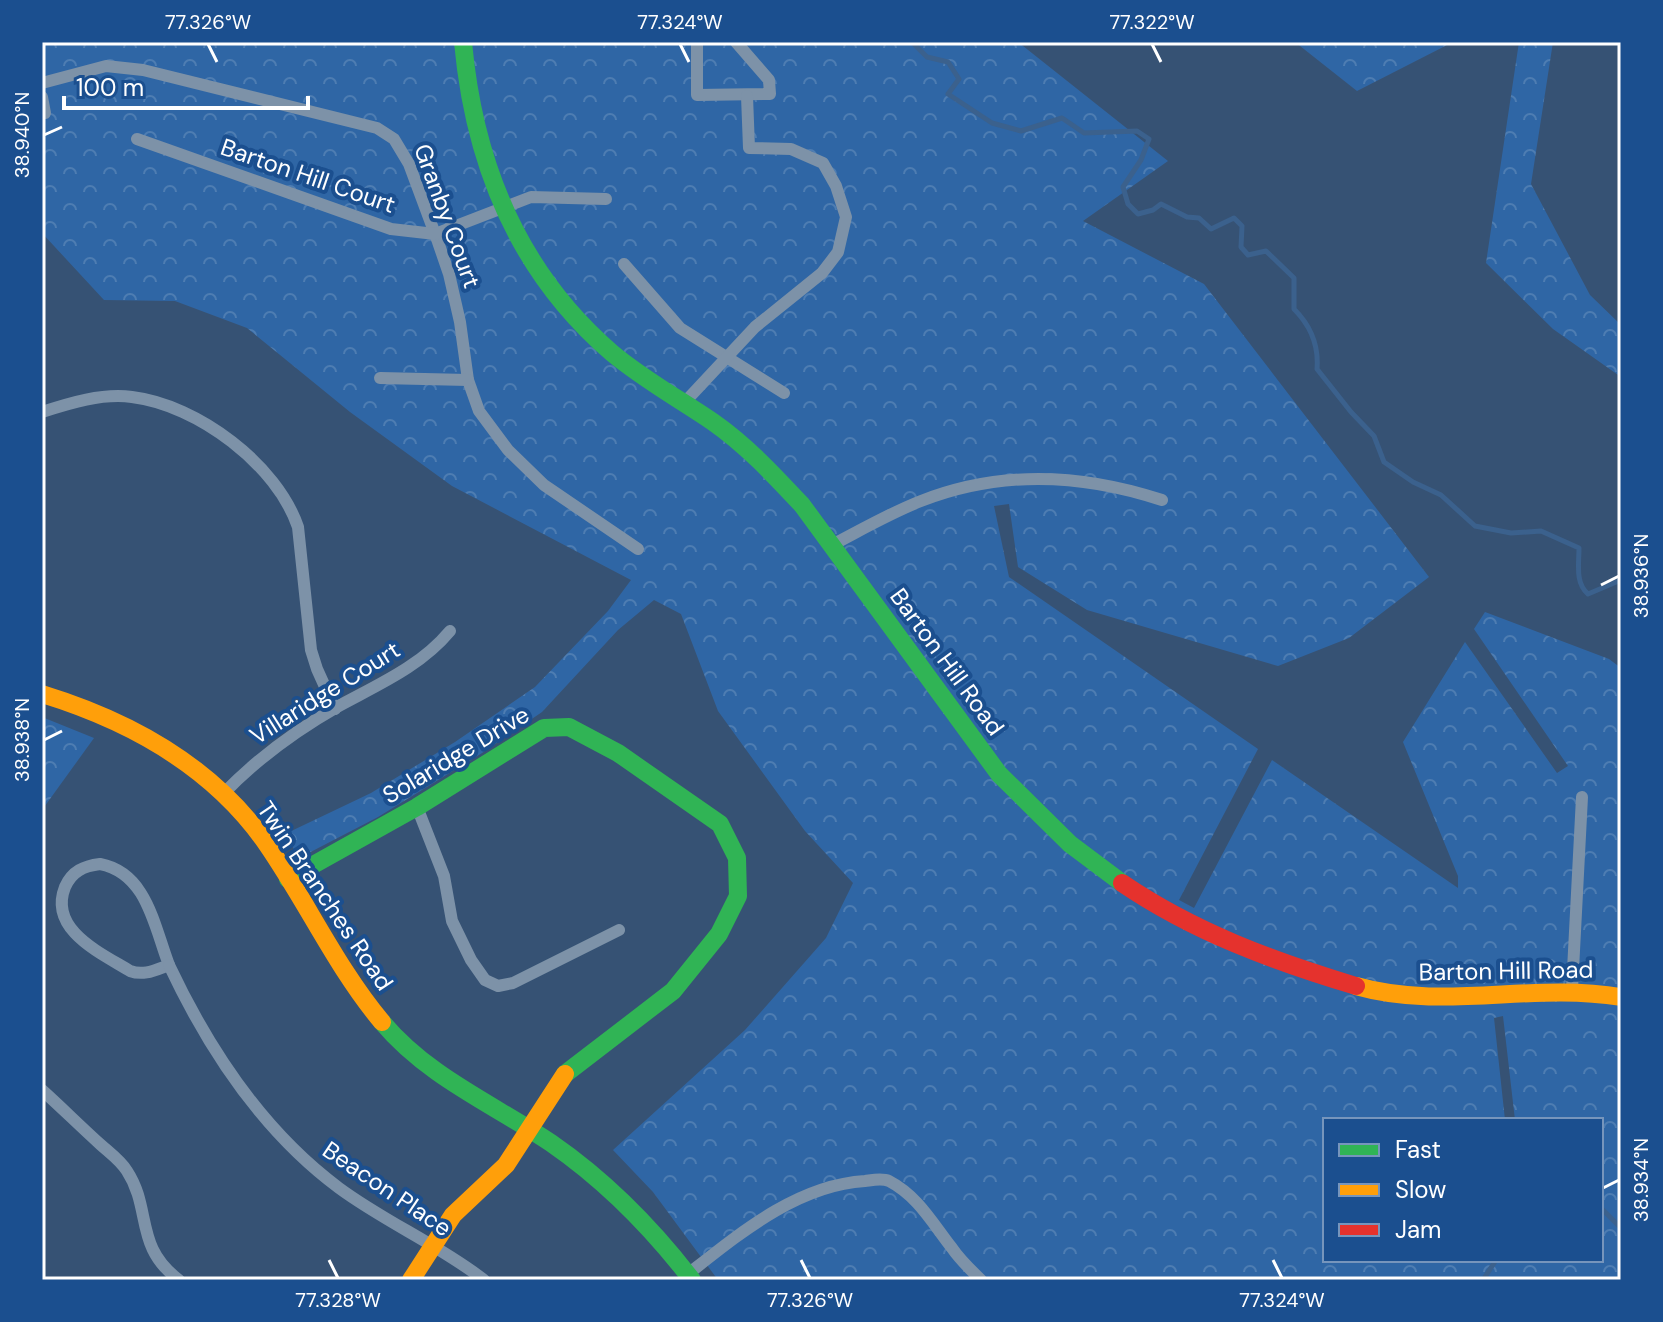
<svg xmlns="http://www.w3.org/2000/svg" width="1663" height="1322" viewBox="0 0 1663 1322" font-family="'DM Sans',sans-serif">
	<defs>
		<pattern id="forest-crowns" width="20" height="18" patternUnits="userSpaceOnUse" patternTransform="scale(2)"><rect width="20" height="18" fill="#2f66a5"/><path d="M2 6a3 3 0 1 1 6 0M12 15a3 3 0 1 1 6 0" fill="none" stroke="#4e7db2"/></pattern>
	</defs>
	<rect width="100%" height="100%" fill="#365274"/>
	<!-- forest -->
	<g fill="url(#forest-crowns)" fill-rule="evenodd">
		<path d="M42,42H1018L1168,161L1083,221L1204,284L1429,577L1349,638L1278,666L1087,610L1018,567L1009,504L994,506L1009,577L1258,749L1179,900L1194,908L1272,760L1458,888V876L1403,742L1465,642L1557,773L1568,766L1474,629L1485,612L1609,659L1621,668V1280H718L653,1192L613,1150L745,1030L826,938L853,883L805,831L718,711L681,614L654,600L618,630L542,712L482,753L378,817L299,858L285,834L371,793L455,742L535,687L608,611L631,580L452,486L350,412L247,328L175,301L104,300L42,233ZM1503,1016L1515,1120H1601V1260H1325V1120H1505L1494,1018Z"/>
		<path d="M1295,42H1453L1357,91Z"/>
		<path d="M1519,42H1553L1531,184L1590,295L1621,325V377L1553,329L1486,263Z"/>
		<path d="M42,717L94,738L42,810Z"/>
	</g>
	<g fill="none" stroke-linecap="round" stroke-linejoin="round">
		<!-- stream -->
		<g stroke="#3b618d" stroke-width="5">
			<path d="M912,42L927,57L948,62L959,79L948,94L992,123L1021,131L1062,118L1084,133L1137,131L1149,139L1141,160L1123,187L1128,204L1138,214L1153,210L1161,204L1187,217L1199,218L1211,229L1234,218L1242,226L1241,247L1248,255L1266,251L1294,278V309C1311,326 1319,345 1317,369L1351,412L1374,436L1384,462L1413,482L1441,495L1475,526L1511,533L1541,531L1579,548C1579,564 1575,583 1588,594L1621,580"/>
			<path d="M1601,1208L1621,1228"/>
			<path d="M1483,1280L1496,1260"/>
		</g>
		<!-- street -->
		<g stroke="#7d92a8" stroke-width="12">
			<path d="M697,42V95L770,94L769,80L736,42"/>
			<path d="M42,83L106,66L143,70L377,128L394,139L409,164L438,242L449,274L460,322L468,380L479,411L508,450L544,485L638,549"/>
			<path d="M42,97L45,113"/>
			<path d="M137,139L391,229L435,234L531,197L606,199"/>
			<path d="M624,264L680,328L784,393"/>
			<path d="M380,378L468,380"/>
			<path d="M684,403L755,327L822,273L838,252L846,217L836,186L823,163L791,149L749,148L747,96"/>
			<path d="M42,412C70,403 102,393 132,397C198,405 277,465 298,527L311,650L317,669L335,709"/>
			<path d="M832,545C861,530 890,513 921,501C1000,470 1083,474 1162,500"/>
			<path d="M224,793C258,758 295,731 337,707C377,685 420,667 450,631"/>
			<path d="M417,807L444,876L452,921L471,960L485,980L498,986L513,983L619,930"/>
			<path d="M100,864C147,873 154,926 169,965C155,970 144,976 130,971C101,953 48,930 65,887C72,871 84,866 100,864Z"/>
			<path d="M169,965C209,1050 262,1131 339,1188C385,1222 439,1245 484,1280"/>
			<path d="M1572,989L1582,797"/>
			<path d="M42,1090C62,1108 81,1127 101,1145C110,1153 121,1161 127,1171C152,1209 134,1247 179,1280"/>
			<path d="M688,1274C739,1234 797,1185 865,1181C873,1180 882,1178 889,1181C918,1196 933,1224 952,1248C960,1260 971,1270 981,1280"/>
		</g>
		<!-- fast -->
		<g stroke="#30b455" stroke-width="18">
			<path d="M463,42C474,164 518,272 612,353C643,379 679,399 713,422C746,445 774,475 802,505L999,774L1070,844L1122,883"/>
			<path d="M288,879L417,807L544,728L569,727L618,753L720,824L737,858L738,896L719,934L673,991L565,1074"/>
			<path d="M382,1022C428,1077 493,1104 551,1143C606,1181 652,1228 692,1280"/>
		</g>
		<!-- slow -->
		<g stroke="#ff9f0a" stroke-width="18">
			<path d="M42,694C130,721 212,766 266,843C307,902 336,967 382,1022"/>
			<path d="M1356,986C1444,1011 1532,982 1621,997"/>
			<path d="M411,1280L453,1215L506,1165L565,1074"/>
		</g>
		<!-- jam -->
		<path stroke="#e5322d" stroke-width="18" d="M1122,883C1194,932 1273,961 1356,986"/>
	</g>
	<!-- ticks -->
	<path fill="none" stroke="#fff" stroke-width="3" d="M208,44L217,62M680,44L689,62M1152,44L1161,62M44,135L62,127M1601,585L1619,576M44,740L62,731M1601,1189L1619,1180M329,1260L338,1278M801,1260L810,1278M1273,1260L1282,1278"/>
	<g text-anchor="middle" stroke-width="8" stroke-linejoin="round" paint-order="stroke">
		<!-- street labels -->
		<g font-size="24" fill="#fff" stroke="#1b4f8f">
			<text transform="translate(308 176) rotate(19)" y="8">Barton Hill Court</text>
			<text transform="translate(447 216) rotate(70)" y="8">Granby Court</text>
			<text transform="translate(947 662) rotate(54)" y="8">Barton Hill Road</text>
			<text transform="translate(325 693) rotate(-32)" y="8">Villaridge Court</text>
			<text transform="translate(456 755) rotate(-31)" y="8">Solaridge Drive</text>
			<text transform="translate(325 896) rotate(56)" y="8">Twin Branches Road</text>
			<text transform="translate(1506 971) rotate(-1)" y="8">Barton Hill Road</text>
			<text transform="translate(387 1189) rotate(34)" y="8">Beacon Place</text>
		</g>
	</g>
	<!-- border -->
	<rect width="1663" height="1322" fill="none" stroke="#1b4f8f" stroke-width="88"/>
	<!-- legend -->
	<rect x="1323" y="1118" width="280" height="144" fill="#1b4f8f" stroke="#7695bc" stroke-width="2"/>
	<rect x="1339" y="1144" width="40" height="12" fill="#30b455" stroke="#7695bc" stroke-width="2"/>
	<text x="1395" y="1158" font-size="24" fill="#ffffff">Fast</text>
	<rect x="1339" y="1184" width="40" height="12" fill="#ff9f0a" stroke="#7695bc" stroke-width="2"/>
	<text x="1395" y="1198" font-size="24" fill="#ffffff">Slow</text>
	<rect x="1339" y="1224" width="40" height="12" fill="#e5322d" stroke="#7695bc" stroke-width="2"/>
	<text x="1395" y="1238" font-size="24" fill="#ffffff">Jam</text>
	<!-- scale -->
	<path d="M64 96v12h244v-12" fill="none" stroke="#ffffff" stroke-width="4"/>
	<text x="76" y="96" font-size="24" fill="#ffffff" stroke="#1b4f8f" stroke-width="6" paint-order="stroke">100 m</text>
	<rect x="44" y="44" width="1575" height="1234" fill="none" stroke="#fff" stroke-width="3"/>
	<g font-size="20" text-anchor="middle" fill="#fff">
		<text x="208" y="29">77.326°W</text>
		<text x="680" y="29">77.324°W</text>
		<text x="1152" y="29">77.322°W</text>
		<text transform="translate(22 135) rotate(-90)" y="7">38.940°N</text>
		<text transform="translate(1641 576) rotate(-90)" y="7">38.936°N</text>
		<text transform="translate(22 740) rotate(-90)" y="7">38.938°N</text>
		<text transform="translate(1641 1180) rotate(-90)" y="7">38.934°N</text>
		<text x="338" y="1307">77.328°W</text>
		<text x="810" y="1307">77.326°W</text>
		<text x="1282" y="1307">77.324°W</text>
	</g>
</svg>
